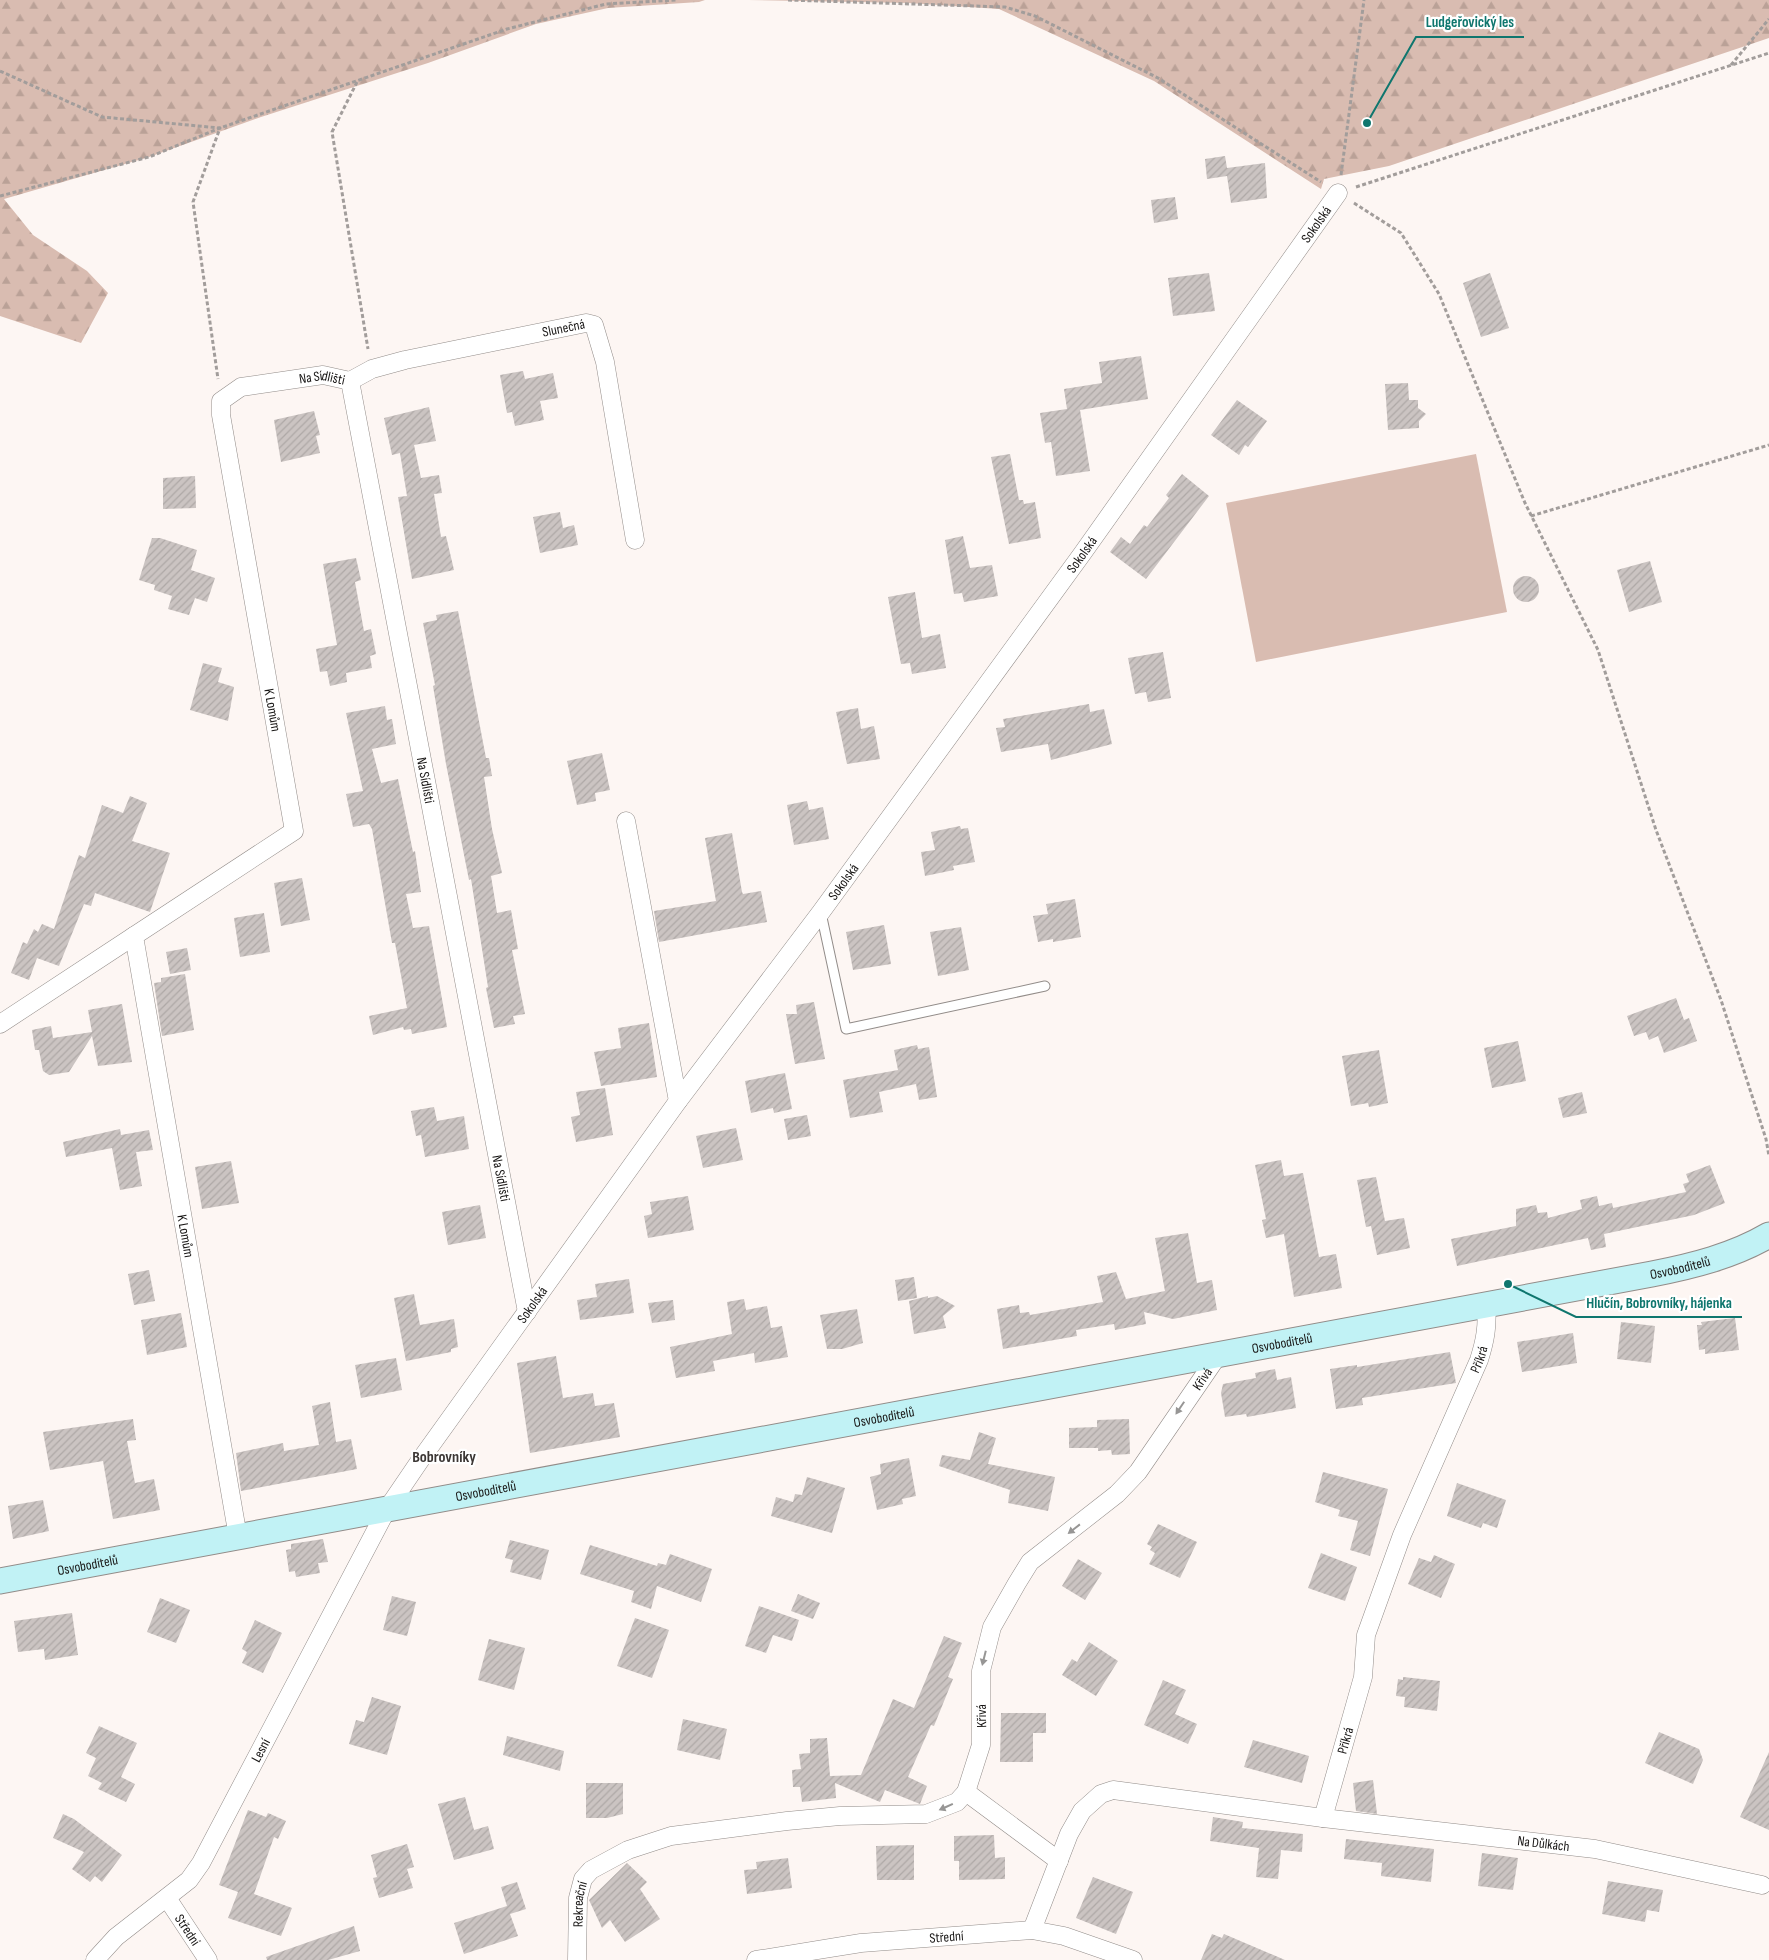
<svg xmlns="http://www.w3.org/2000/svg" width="1769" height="1960" viewBox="0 0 1769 1960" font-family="'Sofia Sans Condensed',sans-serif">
	<defs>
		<pattern id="forest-firs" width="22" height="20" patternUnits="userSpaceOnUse" patternTransform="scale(1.25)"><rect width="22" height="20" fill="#d9bcb1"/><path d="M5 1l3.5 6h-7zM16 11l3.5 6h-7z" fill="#baa197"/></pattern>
		<pattern id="building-hatch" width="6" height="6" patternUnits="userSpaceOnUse" patternTransform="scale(1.25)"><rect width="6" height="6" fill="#cbc4c2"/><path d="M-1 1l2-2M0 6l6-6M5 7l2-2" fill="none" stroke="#aea8a6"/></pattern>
	</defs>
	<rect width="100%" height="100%" fill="#fdf6f3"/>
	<!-- green -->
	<path fill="#d9bcb1" d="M1476,454L1507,612L1256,662L1226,503Z"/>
	<!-- forest -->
	<g fill="url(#forest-firs)">
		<path d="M0,0H705L699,2L608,8L536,24L428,63L261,117L149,157L4,199L33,235L87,271L108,293L81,343L0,316Z"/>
		<path d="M748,0H1769V38L1389,166L1324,179L1321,189L1154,81L999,9L908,3Z"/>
	</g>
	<!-- building -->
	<g fill="url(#building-hatch)">
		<path d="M1225,156L1227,168L1265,163L1267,198L1231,203L1227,176L1207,179L1205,159Z"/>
		<path d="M1175,197L1178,219L1154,223L1151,200Z"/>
		<path d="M1209,273L1215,311L1173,316L1168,278Z"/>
		<path d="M1490,273L1509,328L1481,337L1463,283Z"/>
		<path d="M1141,356L1148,399L1080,410L1090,471L1056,476L1051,442L1045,443L1040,413L1067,409L1064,389L1102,383L1099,362Z"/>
		<path d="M523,371L525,379L553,373L558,398L540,401L544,420L515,426L512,412L507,413L500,375Z"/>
		<path d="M1408,383L1409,400H1418V408L1426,414L1419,421V428L1388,430L1385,384Z"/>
		<path d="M1237,400L1267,421L1248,447L1245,445L1239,455L1211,435Z"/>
		<path d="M429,407L436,441L414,445L421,478L439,475L442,493L434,494L441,537L446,536L454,570L412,579L398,497L407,496L400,453L392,455L384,418Z"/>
		<path d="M314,411L320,435L316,436L320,453L281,462L274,420Z"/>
		<path d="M1010,454L1019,500H1023L1024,504L1035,502L1041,538L1009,544L991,457Z"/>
		<path d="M1182,474L1209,496L1146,579L1110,552L1121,537L1130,544L1144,525L1147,527L1169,498L1166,495Z"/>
		<path d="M195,476L196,508L163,509V478Z"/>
		<path d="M560,512L563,528L574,525L578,545L540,553L533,517Z"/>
		<path d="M963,536L970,568L992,565L998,596L964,602L962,593L954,594L945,540Z"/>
		<path d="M152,538H160L197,550L191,570L215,578L207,602L195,598L189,615L168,609L172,596L154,590L155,585L139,580Z"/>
		<path d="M356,558L361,580L355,582L364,631L371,629L376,654L370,656L372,668L346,673L347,682L330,686L327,671L320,672L316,649L337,645L323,564Z"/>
		<path d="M1650,561L1662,602L1629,612L1617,570Z"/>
		<circle cx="1526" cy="589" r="13"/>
		<path d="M915,592L922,638L940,634L946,668L912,674L910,663L901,664L888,597Z"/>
		<path d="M458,611L486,758H489L492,776L484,777L492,829L502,873L491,876L497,913L511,910L518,949L512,950L525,1014L513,1016L515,1024L494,1028L486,988L488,987L471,879L469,880L446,764L433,686L435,685L423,623L437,620L436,615Z"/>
		<path d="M1163,652L1171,698L1148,702L1146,692L1135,694L1128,658Z"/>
		<path d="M203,663L222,668L218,682L234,687L228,721L190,710Z"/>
		<path d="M1089,704L1090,712L1104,709L1112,744L1051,760L1048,744L1001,752L996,728L1005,727L1003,719Z"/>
		<path d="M385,706L387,720L392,719L396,744L372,749L381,783L398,779L413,852L415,851L421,892L406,894L413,928L429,926L447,1027L412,1034L411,1029L404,1030L403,1027L373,1035L369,1016L407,1008L395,943H392L372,829L369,824L353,827L346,794L363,791L346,713Z"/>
		<path d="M858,708L861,729L874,726L880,759L847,764L836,712Z"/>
		<path d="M602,753L610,790L595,793L596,801L577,805L567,761Z"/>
		<path d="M130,796L147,803L132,841L170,853L150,912L95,893L91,906L84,904L59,966L37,958L29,980L11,973L23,942L27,944L34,929L38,932L42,924L54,929L79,855L85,858L102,805L123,813Z"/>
		<path d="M807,801L809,810L823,807L829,839L794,845L787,805Z"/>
		<path d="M960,826L961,829L968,828L975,862L953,866L954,870L925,876L921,852L935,850L931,832Z"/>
		<path d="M732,833L742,892L743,894L761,891L767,922L659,942L654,911L716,901L705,838Z"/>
		<path d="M302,878L310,920L281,926L274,883Z"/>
		<path d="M1075,899L1081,937L1053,942V939L1038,942L1033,916L1048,914L1046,904Z"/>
		<path d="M264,913L270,952L240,957L234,918Z"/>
		<path d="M884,925L891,964L853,970L846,932Z"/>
		<path d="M961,927L969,970L938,976L930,932Z"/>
		<path d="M187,948L191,970L170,974L166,952Z"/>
		<path d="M185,974L194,1030L162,1036L154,983L161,982V978Z"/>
		<path d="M1676,998L1684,1020L1689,1018L1697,1041L1664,1053L1658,1036L1649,1040L1646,1032L1634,1036L1627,1016Z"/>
		<path d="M814,1002L825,1059L795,1064L786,1014H797L796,1005Z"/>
		<path d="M122,1004L132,1062L98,1066L92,1036L69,1072L49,1075L43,1071L39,1050H35L32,1030L51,1026L53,1038L92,1032L88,1010Z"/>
		<path d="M649,1023L657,1077L601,1086L594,1052L621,1048L618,1028Z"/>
		<path d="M1518,1041L1526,1081L1492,1088L1484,1048Z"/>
		<path d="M917,1045L918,1049L929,1047L937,1097L919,1100L916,1084L879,1092L883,1112L850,1118L843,1080L898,1070L894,1050Z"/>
		<path d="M1379,1050L1388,1103L1369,1107L1368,1103L1351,1106L1342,1056Z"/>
		<path d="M785,1073L792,1109L774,1113L773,1108L751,1113L745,1081Z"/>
		<path d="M605,1088L613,1135L576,1142L571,1117L580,1115L576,1092Z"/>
		<path d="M1582,1092L1587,1113L1563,1118L1558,1098Z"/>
		<path d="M434,1107L437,1121L464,1116L469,1149L425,1157L421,1135L416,1136L411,1111Z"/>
		<path d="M807,1115L811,1136L788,1140L784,1119Z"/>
		<path d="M736,1128L743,1160L703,1168L696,1136Z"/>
		<path d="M120,1129L121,1135L149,1130L153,1150L136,1152L142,1186L120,1190L112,1148L66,1157L63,1142Z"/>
		<path d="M1281,1160L1284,1176L1303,1173L1319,1257L1336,1254L1342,1288L1294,1297L1284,1234L1266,1238L1262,1220L1266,1219L1255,1165Z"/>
		<path d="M231,1161L239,1203L202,1209L195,1167Z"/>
		<path d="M1710,1165L1725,1203L1694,1215L1604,1234L1606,1247L1591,1250L1588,1238L1457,1266L1451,1239L1516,1226V1209L1536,1205L1538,1213L1547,1212L1548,1218L1582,1209L1580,1200L1597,1196L1599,1206L1612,1203L1613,1208L1686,1192L1683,1184L1689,1182L1686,1174Z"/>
		<path d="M1376,1177L1385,1221L1404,1218L1410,1248L1377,1255L1371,1226L1366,1227L1357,1180Z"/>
		<path d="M688,1196L694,1230L648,1238L644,1216L652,1214L650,1202Z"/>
		<path d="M480,1205L486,1238L448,1245L442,1212Z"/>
		<path d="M1188,1233L1197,1283L1212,1280L1217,1310L1173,1319L1144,1312L1146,1324L1115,1330L1114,1324L1076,1330L1077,1336L1003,1349L997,1309L1019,1305L1020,1313L1029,1312L1030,1315L1103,1302L1097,1276L1116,1272L1126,1299L1165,1291L1155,1238Z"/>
		<path d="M149,1270L155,1301L134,1305L128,1274Z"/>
		<path d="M914,1277L917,1298L898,1301L895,1280Z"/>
		<path d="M629,1279L634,1313L580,1320L577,1300L597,1297L595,1284Z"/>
		<path d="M414,1294L420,1325L454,1319L458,1347L451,1349V1352L406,1361L394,1298Z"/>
		<path d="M928,1296V1298L937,1296L955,1306L943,1316L946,1328L914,1334L909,1301Z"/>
		<path d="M744,1299L746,1310L767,1306L771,1328L782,1326L788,1357L755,1363L754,1353L713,1361L715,1371L676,1378L670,1347L732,1334L727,1302Z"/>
		<path d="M673,1300L675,1320L652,1323L648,1303Z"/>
		<path d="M857,1309L863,1343L842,1349H827L820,1315Z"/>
		<path d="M181,1313L187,1347L147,1355L141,1320Z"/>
		<path d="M1735,1318L1739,1350L1705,1354V1349L1699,1350L1697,1325H1702L1701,1322Z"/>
		<path d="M1621,1322L1655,1326L1651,1363L1617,1359Z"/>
		<path d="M1573,1333L1577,1363L1522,1372L1517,1342Z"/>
		<path d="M1450,1352L1456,1383L1362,1398L1363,1405L1336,1409L1330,1369L1357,1365V1367Z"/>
		<path d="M556,1356L563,1398L593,1393L595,1406L614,1403L620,1437L530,1453L517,1363Z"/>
		<path d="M396,1358L402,1390L361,1398L355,1365Z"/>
		<path d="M1275,1369L1277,1380L1291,1377L1296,1408L1247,1417L1246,1414L1225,1417L1221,1393L1223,1384L1256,1378L1255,1373Z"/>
		<path d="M330,1402L336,1442L351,1439L357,1469L241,1491L236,1453L283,1443L284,1451L319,1445L312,1406Z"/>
		<path d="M133,1419L136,1440L127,1441L135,1483L154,1479L160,1510L113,1519L103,1461L50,1470L43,1432Z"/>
		<path d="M1129,1419L1130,1454L1112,1455L1111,1450L1098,1451V1448H1069V1428L1097,1427V1420Z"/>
		<path d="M979,1432L996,1438L988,1464L1055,1477L1048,1511L1008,1503L1010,1490L939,1466L942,1455L970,1460Z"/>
		<path d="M909,1458L916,1496L902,1499L903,1504L877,1510L870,1477L881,1474L880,1464Z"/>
		<path d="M1323,1472L1388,1489L1370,1556L1350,1550L1358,1521L1338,1516L1340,1510L1315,1502Z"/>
		<path d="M807,1477L845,1488L832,1533L771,1516L776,1497L793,1502L795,1494L802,1495Z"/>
		<path d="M1457,1483L1506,1500L1497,1528L1483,1523L1481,1528L1447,1516Z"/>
		<path d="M43,1500L49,1531L13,1539L8,1506Z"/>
		<path d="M1158,1524L1197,1542L1180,1578L1149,1564L1155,1553L1150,1550L1152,1547L1147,1544Z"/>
		<path d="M323,1539L328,1562L318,1563L320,1573L296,1577L295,1571L289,1572L286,1550L291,1549V1544Z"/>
		<path d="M510,1540L549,1550L541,1580L510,1572L513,1560L505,1558Z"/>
		<path d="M590,1545L657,1566L658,1563L666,1565L670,1554L712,1569L701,1602L657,1586L651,1609L631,1602L634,1591L580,1574Z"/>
		<path d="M1321,1553L1357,1567L1345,1601L1308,1588Z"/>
		<path d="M1434,1555L1455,1564L1441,1598L1408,1584L1419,1558L1431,1562Z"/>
		<path d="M1078,1559L1102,1573L1085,1600L1062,1586Z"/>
		<path d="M798,1594L820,1603L813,1619L791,1611Z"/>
		<path d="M392,1596L416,1602L407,1636L383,1630Z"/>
		<path d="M160,1598L190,1610L176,1643L147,1632Z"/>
		<path d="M759,1606L799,1620L792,1641L773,1635L766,1653L745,1646Z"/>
		<path d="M72,1613L78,1655L45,1660L44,1649L18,1652L14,1621Z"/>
		<path d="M635,1618L669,1630L652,1678L617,1666Z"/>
		<path d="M255,1620L282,1633L263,1673L242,1663L247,1652L242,1649Z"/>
		<path d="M944,1636L962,1643L948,1677L953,1679L934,1726L931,1725L908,1777L927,1786L920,1804L885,1790L880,1802L835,1783L836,1798L802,1802L800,1787H793L792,1770L801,1769L799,1754L810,1753V1739L827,1738L830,1776L861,1775L893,1699L914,1708Z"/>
		<path d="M489,1639L525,1648L514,1690L478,1680Z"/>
		<path d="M1089,1642L1118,1661L1096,1696L1062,1675L1072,1659L1077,1662Z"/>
		<path d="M1403,1677L1440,1681L1437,1711L1404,1707L1405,1697L1396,1696L1398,1679L1403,1680Z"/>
		<path d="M1163,1680L1186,1690L1175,1714L1197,1724L1188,1744L1144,1725Z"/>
		<path d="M372,1697L401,1706L387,1755L349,1744L356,1720L364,1722Z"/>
		<path d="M1001,1713H1046V1733H1033V1762H1000Z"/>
		<path d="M683,1719L727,1729L720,1760L677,1750Z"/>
		<path d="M99,1726L137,1743L121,1777L135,1784L126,1802L98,1789L102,1783L88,1776L96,1758L86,1753Z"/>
		<path d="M1659,1732L1699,1749L1703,1760L1693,1784L1645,1763Z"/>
		<path d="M507,1736L564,1751L560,1771L503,1755Z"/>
		<path d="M1253,1740L1309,1756L1302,1783L1244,1767Z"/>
		<path d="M1769,1752V1830L1740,1817Z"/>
		<path d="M1373,1780L1377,1814L1356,1811L1353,1783Z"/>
		<path d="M586,1783H623V1814L607,1818H586Z"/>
		<path d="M465,1797L474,1830L488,1826L494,1849L454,1860L438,1804Z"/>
		<path d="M248,1810L266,1817L268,1813L286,1821L278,1839L274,1837L254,1894L292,1908L281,1936L228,1918L238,1892L219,1885Z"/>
		<path d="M63,1814L74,1819L122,1855L102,1882L95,1876L90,1882L72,1869L84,1852L53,1838Z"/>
		<path d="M1213,1817L1243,1822L1242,1828L1303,1834L1302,1852L1281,1850L1278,1879L1256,1877L1259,1848L1210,1841Z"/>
		<path d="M994,1835L995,1858L1005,1857V1879L959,1880V1861H954V1836Z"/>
		<path d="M1346,1839L1434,1849L1431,1882L1381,1876L1382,1863L1344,1859Z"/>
		<path d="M407,1844L414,1867L407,1869L413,1888L379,1898L373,1878L377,1877L371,1855Z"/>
		<path d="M914,1845V1880H877L876,1846Z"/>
		<path d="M1482,1853L1518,1858L1513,1890L1478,1886Z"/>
		<path d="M788,1858L792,1888L747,1894L744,1870L757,1869L756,1862Z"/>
		<path d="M627,1863L647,1882L640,1889L660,1919L625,1942L610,1920L602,1928L589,1900Z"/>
		<path d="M1093,1877L1133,1892L1116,1934L1076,1918Z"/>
		<path d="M1608,1881L1663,1890L1659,1912L1647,1910L1645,1922L1602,1914Z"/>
		<path d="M517,1882L526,1909L510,1914L518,1936L464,1954L454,1923L507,1906L501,1887Z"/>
		<path d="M354,1926L360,1951L328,1960H267L266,1957Z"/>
		<path d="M1212,1934L1222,1938L1224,1934L1285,1960H1201Z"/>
	</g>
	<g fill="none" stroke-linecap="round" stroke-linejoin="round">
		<defs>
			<path id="lane" d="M821,913L846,1029L1045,986"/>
			<g id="street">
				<path id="s1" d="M350,381L372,369L405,360L586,323L594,325L605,362L635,540"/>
				<path d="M626,821L678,1101"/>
				<path d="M0,1024L134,936"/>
				<path id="s2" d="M238,1537L134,936L294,831L221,415V401L241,387L323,375L350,381L527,1312"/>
				<path d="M966,1792L1059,1861"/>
				<path id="s3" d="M1323,1818L1595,1849L1762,1885"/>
				<path id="s4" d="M167,1898L208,1960"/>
				<path id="s5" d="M1032,1930L1069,1834L1082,1811L1101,1794L1113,1790L1323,1818L1363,1677L1366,1635L1402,1535L1479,1360C1485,1341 1488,1326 1486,1305"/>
				<path id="s6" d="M95,1960L116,1937L189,1880L201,1863L387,1509L421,1459L678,1101L821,912L1082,554L1338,193"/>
				<path id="s7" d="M577,1960L578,1898L583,1879L591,1870L628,1850L671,1836L787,1821L840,1816L926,1814L957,1802L966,1792L981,1745V1671L992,1627L1017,1583L1030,1562L1117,1494L1138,1472L1219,1354"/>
				<path id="s8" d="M756,1960L861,1943L1032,1930L1064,1936L1133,1960"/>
			</g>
			<g id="secondary">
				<path id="s9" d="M0,1581L1652,1274C1693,1266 1733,1256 1769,1235"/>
			</g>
		</defs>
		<!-- lane casing -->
		<use href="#lane" stroke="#928c89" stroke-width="11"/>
		<!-- street casing -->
		<use href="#street" stroke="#928c89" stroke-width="19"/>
		<!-- secondary casing -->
		<use href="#secondary" stroke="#928c89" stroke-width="27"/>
		<!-- path -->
		<g stroke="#a29d9b" stroke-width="3" stroke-dasharray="4 2.5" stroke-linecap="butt">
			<path d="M788,0L1005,7L1035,16L1158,78L1321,182"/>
			<path d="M1731,65L1769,19"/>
			<path d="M0,71L102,117L220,128L193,202L218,379"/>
			<path d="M357,82L332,132L368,349"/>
			<path d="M1341,175L1364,0"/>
			<path d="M1356,187L1769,53"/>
			<path d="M0,196L149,157L220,128L507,29L606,4L676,0"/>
			<path d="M1354,203L1401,233L1439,294L1525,503L1598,650L1656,830L1721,1000L1766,1139L1769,1156"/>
			<path d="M1531,516L1769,445"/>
		</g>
		<!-- lane -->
		<use href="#lane" stroke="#fff" stroke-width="9"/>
		<!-- street -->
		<use href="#street" stroke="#fff" stroke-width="18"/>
		<!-- secondary -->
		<use href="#secondary" stroke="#c1f2f5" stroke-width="25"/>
	</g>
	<!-- one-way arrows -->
	<defs><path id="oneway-solid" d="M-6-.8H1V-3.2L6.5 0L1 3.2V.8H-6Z" transform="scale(1.25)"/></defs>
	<g fill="#979695">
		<use href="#oneway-solid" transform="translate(1180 1408) rotate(124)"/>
		<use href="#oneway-solid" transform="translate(1074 1529) rotate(142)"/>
		<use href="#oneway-solid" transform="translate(984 1658) rotate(104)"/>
		<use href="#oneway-solid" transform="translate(946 1807) rotate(156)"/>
	</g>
	<g text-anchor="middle" stroke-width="4.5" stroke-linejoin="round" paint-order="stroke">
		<!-- street labels -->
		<g font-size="14" fill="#171514" stroke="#fff">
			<text dy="5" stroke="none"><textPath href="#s6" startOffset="2130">Sokolská</textPath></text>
			<text dy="5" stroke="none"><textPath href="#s1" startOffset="221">Slunečná</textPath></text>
			<text dy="5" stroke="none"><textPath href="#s2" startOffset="1344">Na Sídlišti</textPath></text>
			<text dy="5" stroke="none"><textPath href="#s6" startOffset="1725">Sokolská</textPath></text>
			<text transform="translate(273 710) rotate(80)" y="5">K Lomům</text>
			<text dy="5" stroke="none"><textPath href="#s2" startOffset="1779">Na Sídlišti</textPath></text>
			<text dy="5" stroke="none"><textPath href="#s6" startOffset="1320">Sokolská</textPath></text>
			<text dy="5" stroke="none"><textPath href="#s2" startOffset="2184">Na Sídlišti</textPath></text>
			<text transform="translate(186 1236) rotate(80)" y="5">K Lomům</text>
			<text dy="5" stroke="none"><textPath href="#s9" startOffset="1709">Osvoboditelů</textPath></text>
			<text dy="5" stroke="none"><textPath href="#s6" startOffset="795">Sokolská</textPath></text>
			<text dy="5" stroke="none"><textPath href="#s9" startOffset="1304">Osvoboditelů</textPath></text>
			<text dy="5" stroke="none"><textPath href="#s5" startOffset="866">Příkrá</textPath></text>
			<text dy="5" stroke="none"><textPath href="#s7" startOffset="982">Křivá</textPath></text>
			<text dy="5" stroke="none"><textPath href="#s9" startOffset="899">Osvoboditelů</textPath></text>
			<text dy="5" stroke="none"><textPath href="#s9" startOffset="494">Osvoboditelů</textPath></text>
			<text dy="5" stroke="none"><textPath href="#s9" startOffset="89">Osvoboditelů</textPath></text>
			<text transform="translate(981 1716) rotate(-91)" y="5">Křivá</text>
			<text dy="5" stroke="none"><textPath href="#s5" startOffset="460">Příkrá</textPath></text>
			<text dy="5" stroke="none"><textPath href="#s6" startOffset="272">Lesní</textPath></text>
			<text dy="5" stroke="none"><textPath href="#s3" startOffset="222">Na Důlkách</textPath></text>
			<text dy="5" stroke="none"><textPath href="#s7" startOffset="56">Rekreační</textPath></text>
			<text dy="5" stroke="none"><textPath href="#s4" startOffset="38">Střední</textPath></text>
			<text dy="5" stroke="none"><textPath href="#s8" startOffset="192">Střední</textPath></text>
		</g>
		<!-- quarter labels -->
		<g font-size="16" font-weight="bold" fill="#3c3735" stroke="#fff">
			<text x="444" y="1462">Bobrovníky</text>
		</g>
	</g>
	<!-- callouts -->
	<path fill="none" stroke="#0f766e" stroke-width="2" d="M1367 123L1416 37H1524M1508 1284L1576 1317H1742"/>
	<g fill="#0f766e" stroke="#fff" stroke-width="2">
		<circle cx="1367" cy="123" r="5"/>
		<circle cx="1508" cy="1284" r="5"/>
	</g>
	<g font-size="15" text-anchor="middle" font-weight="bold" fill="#0f766e" stroke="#fff" stroke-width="4.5" stroke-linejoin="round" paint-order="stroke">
		<text x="1470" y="27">Ludgeřovický les</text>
		<text x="1659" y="1308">Hlučín, Bobrovníky, hájenka</text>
	</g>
</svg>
